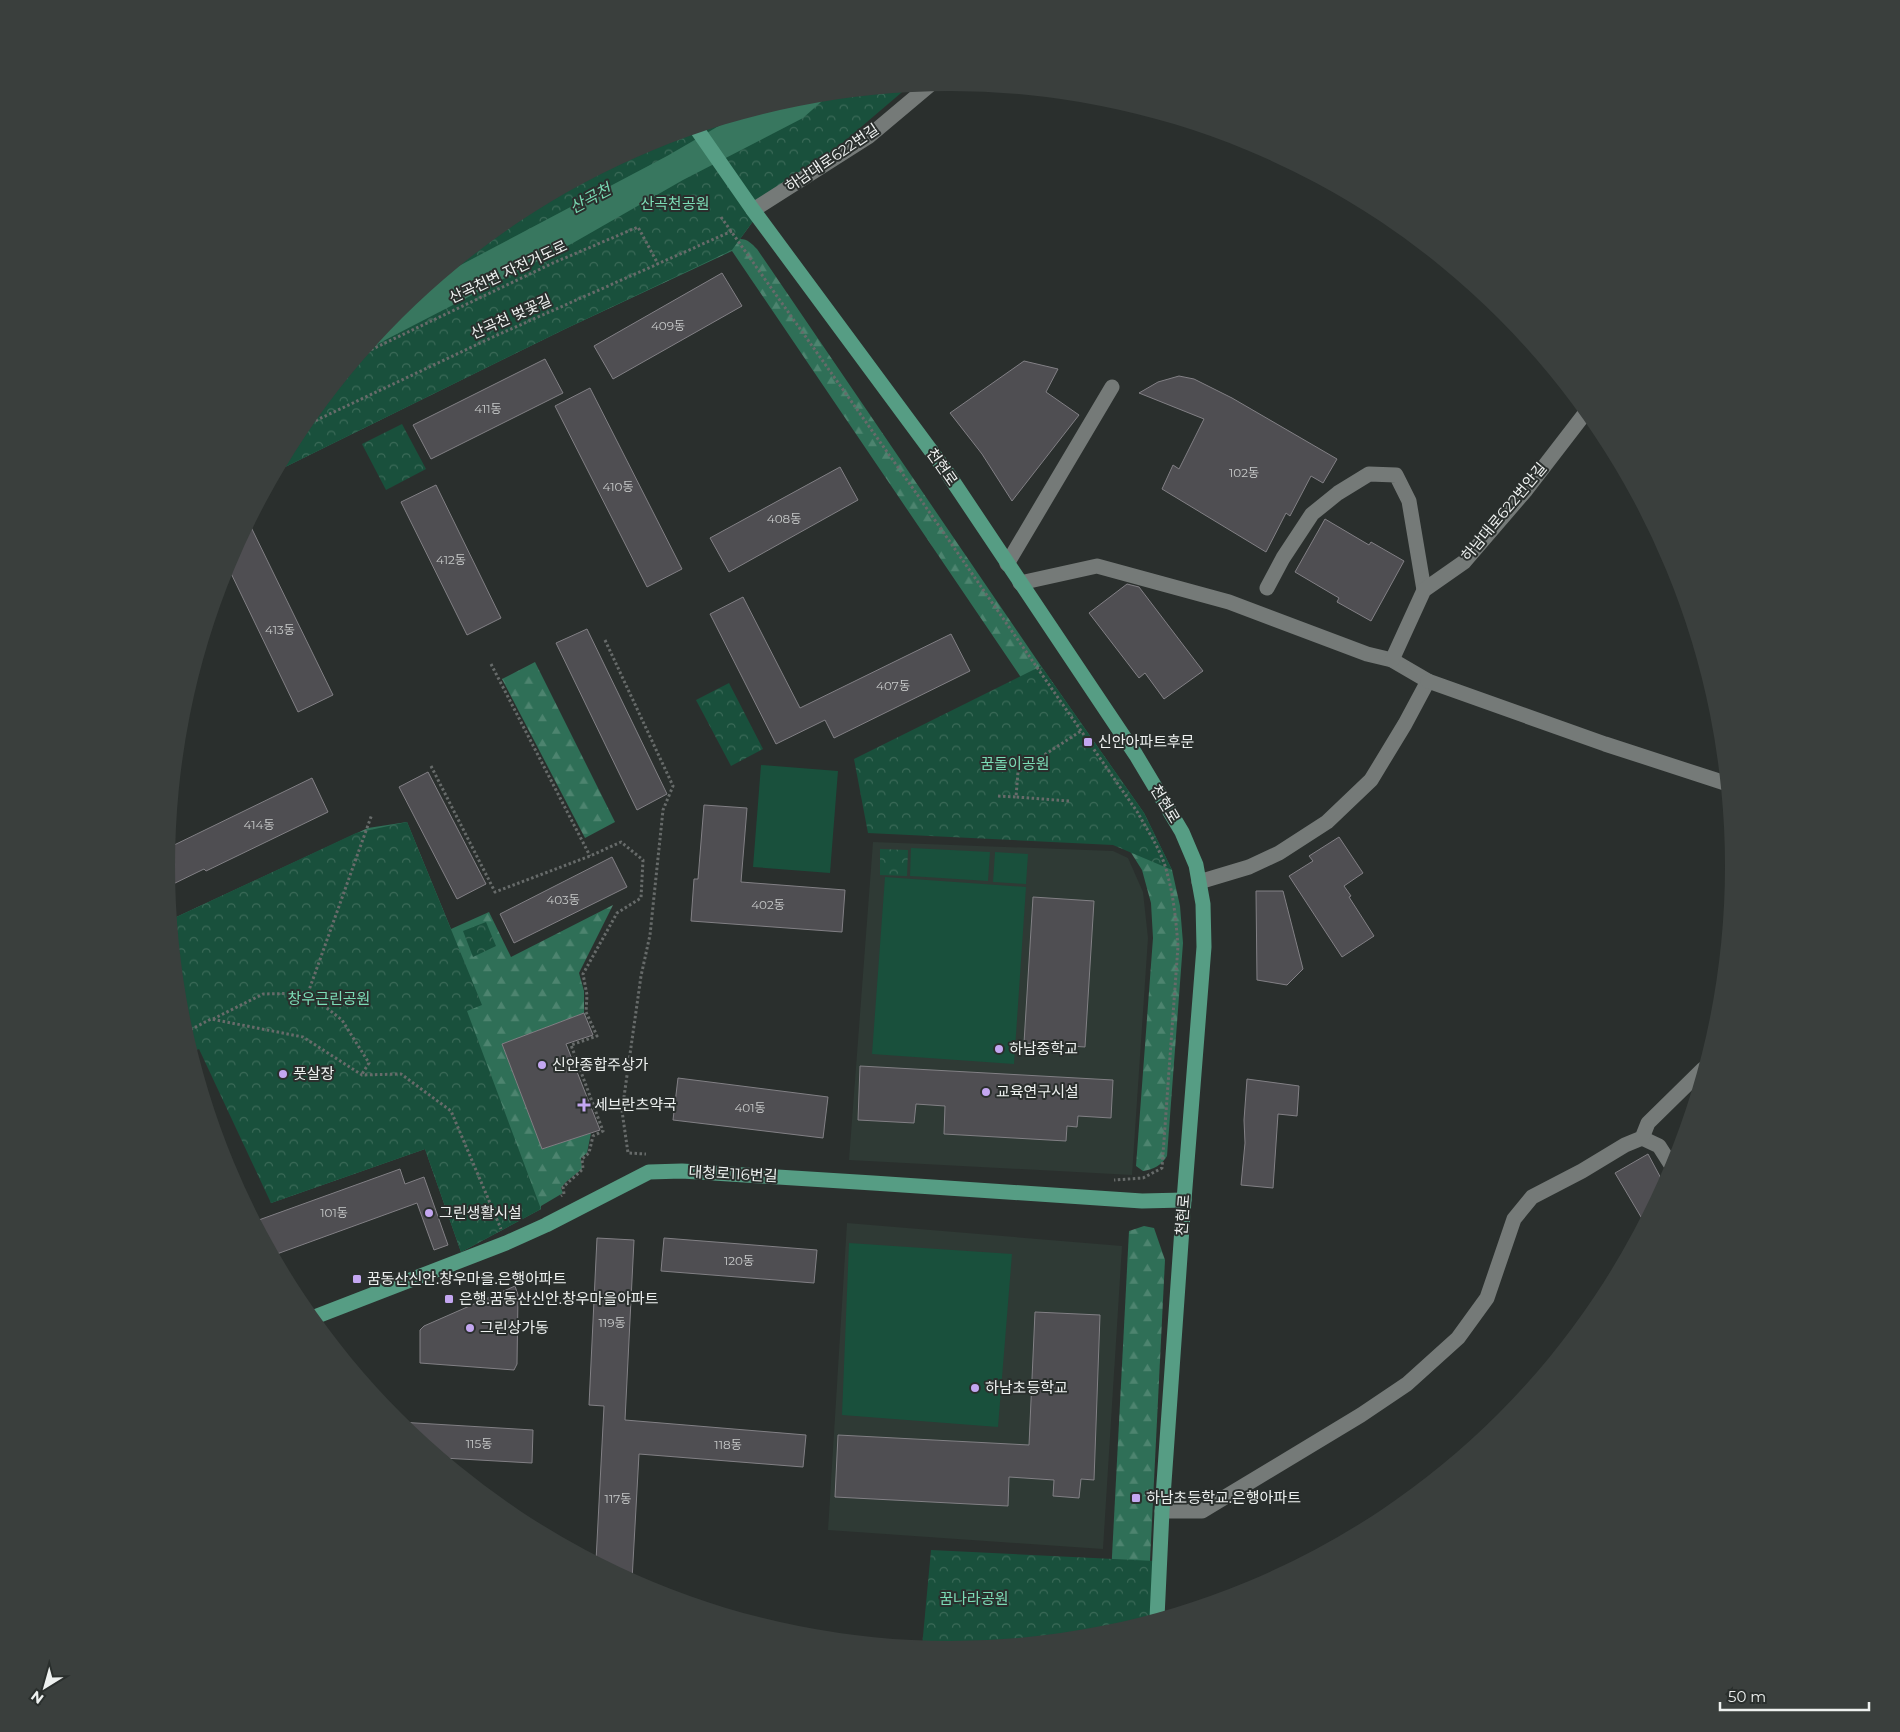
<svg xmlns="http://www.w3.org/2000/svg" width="1900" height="1732" viewBox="0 0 1900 1732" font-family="Montserrat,'Noto Sans KR',sans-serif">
	<defs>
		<pattern id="forest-firs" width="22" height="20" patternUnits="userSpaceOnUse" patternTransform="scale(1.25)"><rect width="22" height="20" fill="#2f6f57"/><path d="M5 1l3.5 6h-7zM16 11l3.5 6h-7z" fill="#4d846f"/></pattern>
		<pattern id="park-crowns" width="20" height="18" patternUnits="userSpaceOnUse" patternTransform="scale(1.25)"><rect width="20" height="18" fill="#19503c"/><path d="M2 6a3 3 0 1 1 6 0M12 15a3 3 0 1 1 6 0" fill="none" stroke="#3b6a58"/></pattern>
	</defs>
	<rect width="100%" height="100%" fill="#2a2f2d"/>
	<!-- built -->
	<g fill="#2f3a35">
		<path d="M873,842L1113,851L1128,858L1143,892L1148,938L1132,1175L849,1160Z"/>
		<path d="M847,1223L1122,1246L1103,1549L828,1530Z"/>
	</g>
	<!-- green -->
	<g fill="#19503c">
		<path d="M761,765L838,771L830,873L753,867Z"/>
		<path d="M911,848L990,852L988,881L910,876Z"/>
		<path d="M995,852L1028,854L1026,884L993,882Z"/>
		<path d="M885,877L1026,887L1014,1064L872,1054Z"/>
		<path d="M849,1243L1012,1254L998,1427L842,1415Z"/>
	</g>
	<!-- forest -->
	<g fill="url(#forest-firs)">
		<path d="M777,188L740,239C748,239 752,244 757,249L1041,666L1144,813L1172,870L1180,906L1183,943L1167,1156C1161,1166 1154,1169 1143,1171L1136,1166L1153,938L1151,903L1142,870L1020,676L732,251L565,329L277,471L299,430Z"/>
		<path d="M535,662L615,822L585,838L502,679Z"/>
		<path d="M407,822L451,929L489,912L511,957L613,905L579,973L584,991V1013L502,1044L542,1149L591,1133L587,1153L581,1158L582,1169L566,1182L561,1188L563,1193L541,1206V1209L461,1252L425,1149L271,1203L239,1057L182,1019L172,919L368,828Z"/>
		<path d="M1144,1226L1154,1228L1165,1260L1147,1621L1108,1633L1129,1231Z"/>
	</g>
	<!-- park -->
	<g fill="url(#park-crowns)">
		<path d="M908,87L813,168L777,188L732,250L565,329L277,471L299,430L396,312L515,214L650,142L797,98Z"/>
		<path d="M402,424L426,469L386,490L362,444Z"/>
		<path d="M1041,666L1144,813L1172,870L1113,845L868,833L854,759Z"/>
		<path d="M729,683L763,749L731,766L696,700Z"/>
		<path d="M407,822L482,1005L467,1011L541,1209L461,1252L425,1149L271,1203L199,1049L192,1052L182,1019L172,919L356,833Z"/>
		<path d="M880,849L908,850L907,876L880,875Z"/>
		<path d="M486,922L496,946L473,957L463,931Z"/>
		<path d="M931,1550L1155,1561L1151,1620L1103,1634L950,1649L922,1647Z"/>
	</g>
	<!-- water -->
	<path fill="#38775f" d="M830,94L803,118L683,180L573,243L364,351L396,312L438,277L667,156L736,116L797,98Z"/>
	<!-- building -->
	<g fill="#4f4e52" stroke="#828085">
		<path d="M722,273L742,306L613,379L594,346Z"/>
		<path d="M545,359L563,393L431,459L413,425Z"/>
		<path d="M1024,361L1058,369L1046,392L1079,415L1012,501L982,454L950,413Z"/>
		<path d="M1179,376L1194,379L1232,398L1337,459L1323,483L1311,476L1290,516L1286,513L1266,552L1162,489L1173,465L1179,469L1204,419L1139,393L1158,382Z"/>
		<path d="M590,388L682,569L647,587L555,406Z"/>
		<path d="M840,467L858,500L729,572L710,538Z"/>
		<path d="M436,485L501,618L467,635L401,502Z"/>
		<path d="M1325,519L1369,545L1371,542L1404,561L1371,621L1337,602L1339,598L1295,572Z"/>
		<path d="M249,523L333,695L298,712L227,565Z"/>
		<path d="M1127,584L1139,587L1203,671L1164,699L1145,673L1139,678L1089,613Z"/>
		<path d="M743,597L800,708L951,634L970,671L834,738L825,720L776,744L710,614Z"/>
		<path d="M587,629L667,794L637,810L556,643Z"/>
		<path d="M428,772L486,884L457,899L399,787Z"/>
		<path d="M312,778L328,812L206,871L204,869L169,886L166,866L168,848Z"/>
		<path d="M704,805L747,808L741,882L845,890L842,932L691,921L694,879H698Z"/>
		<path d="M1339,837L1363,873L1344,886L1351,896L1349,897L1374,936L1342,957L1289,876L1313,861L1309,856Z"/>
		<path d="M612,857L627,887L514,943L500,914Z"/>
		<path d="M1256,891H1283L1303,969L1287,985L1257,980Z"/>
		<path d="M1033,897L1094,901L1085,1047L1024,1043Z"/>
		<path d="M584,1013L593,1035L566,1044L600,1130L542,1149L502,1044Z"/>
		<path d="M860,1066L1113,1080L1111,1118L1078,1116L1077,1127L1067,1126L1066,1141L944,1134L945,1106L916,1104L914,1123L858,1120Z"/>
		<path d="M678,1078L828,1097L823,1138L673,1120Z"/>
		<path d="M1247,1079L1299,1086L1297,1116L1278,1114L1273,1188L1241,1185L1245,1143L1244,1120Z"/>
		<path d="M1648,1154L1664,1184L1644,1222L1615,1173Z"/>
		<path d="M400,1169L405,1184L424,1177L448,1245L434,1250L417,1203L274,1255L256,1221Z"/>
		<path d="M597,1238L634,1240L625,1420L806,1435L803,1467L639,1454L632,1580L596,1561L604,1406L589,1405Z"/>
		<path d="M664,1238L817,1250L814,1283L661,1271Z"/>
		<path d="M515,1286L518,1295L517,1364L514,1370L420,1363V1330L424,1326Z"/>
		<path d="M1035,1312L1100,1315L1094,1480L1081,1479L1079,1498L1053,1496L1054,1480L1009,1477L1008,1506L835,1497L838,1435L1029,1445Z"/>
		<path d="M399,1422L533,1430L532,1463L443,1458Z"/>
	</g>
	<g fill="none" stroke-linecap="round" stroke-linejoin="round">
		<!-- path -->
		<g stroke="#676b6a" stroke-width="3" stroke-dasharray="2.5 2.5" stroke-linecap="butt">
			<path d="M721,217L914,490L1138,813C1148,832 1162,851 1167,873C1174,897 1176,922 1178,946L1162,1168L1143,1178L1114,1180"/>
			<path d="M362,354L553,263L638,227L658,264"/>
			<path d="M302,427L493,337L732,231"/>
			<path d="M605,640L673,786L663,810L650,935L641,976L622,1111L628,1153L646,1154"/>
			<path d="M491,664L590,856"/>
			<path d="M431,766L495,892L590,856L621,842L643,860L641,898L617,913L583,974L587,995L586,1012L597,1036L571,1045L603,1131L593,1136L589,1153L582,1159L583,1169L563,1187L564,1194L561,1196"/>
			<path d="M998,796L1016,797"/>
			<path d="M1069,801L1016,797L1018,772L1081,731"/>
			<path d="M308,993L372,814"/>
			<path d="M213,1019L263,994L308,993L342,1020L369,1063L362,1074"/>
			<path d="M186,1032L211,1019L303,1037L362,1075L401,1074L451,1111L501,1229"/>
		</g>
		<!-- minor -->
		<g stroke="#757a78" stroke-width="15">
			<path d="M753,210L868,137L931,84"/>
			<path d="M1007,564L1112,387"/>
			<path d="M1020,583L1097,566L1229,602L1367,654L1392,660L1428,681L1405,724L1371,780L1327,822L1279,853L1249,867L1199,882"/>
			<path d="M1267,588L1283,558L1312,514L1338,493L1369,474L1396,475L1409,501L1424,590"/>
			<path d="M1392,660L1424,590L1464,562L1526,490L1586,412"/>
			<path d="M1428,681L1605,744L1725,783"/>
			<path d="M1642,1138L1659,1146L1673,1168"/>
			<path d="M1162,1511H1202L1361,1415L1407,1384L1458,1338L1487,1298L1514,1219L1532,1197L1582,1171L1625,1145L1642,1138L1648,1123L1703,1069"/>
		</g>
		<!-- major -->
		<g stroke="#569d84" stroke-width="15">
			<path d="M696,128L753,210L946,471L1136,755L1182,832L1196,865L1203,904L1204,947L1184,1200L1162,1511L1157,1618"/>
			<path d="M312,1318L506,1243L546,1225L649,1172L682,1171L873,1183L1142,1201L1184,1200"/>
		</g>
	</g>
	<!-- markers -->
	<g fill="#c4a7f1" stroke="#2a2f2d" stroke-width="2">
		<rect x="1083" y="737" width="10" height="10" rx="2.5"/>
		<circle cx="999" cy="1049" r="5"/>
		<circle cx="542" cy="1065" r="5"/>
		<circle cx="283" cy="1074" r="5"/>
		<circle cx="986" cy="1092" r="5"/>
		<path d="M581.5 1097.5h5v5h5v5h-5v5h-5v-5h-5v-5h5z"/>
		<circle cx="429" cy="1213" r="5"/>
		<rect x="352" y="1274" width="10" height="10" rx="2.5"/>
		<rect x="444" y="1294" width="10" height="10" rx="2.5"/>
		<circle cx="470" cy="1328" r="5"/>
		<circle cx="975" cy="1388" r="5"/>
		<rect x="1131" y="1493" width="10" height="10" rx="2.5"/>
	</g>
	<g text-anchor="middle" stroke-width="4" stroke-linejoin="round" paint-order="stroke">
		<!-- number labels -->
		<g font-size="12" fill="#c6c8c8">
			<text x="668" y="330">409동</text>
			<text x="488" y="413">411동</text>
			<text x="1244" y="477">102동</text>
			<text x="618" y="491">410동</text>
			<text x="784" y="523">408동</text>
			<text x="451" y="564">412동</text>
			<text x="280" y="634">413동</text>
			<text x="893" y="690">407동</text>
			<text x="259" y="829">414동</text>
			<text x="563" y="904">403동</text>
			<text x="768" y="909">402동</text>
			<text x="750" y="1112">401동</text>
			<text x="334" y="1217">101동</text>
			<text x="739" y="1265">120동</text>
			<text x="612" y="1327">119동</text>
			<text x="479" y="1448">115동</text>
			<text x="728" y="1449">118동</text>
			<text x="618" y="1503">117동</text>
		</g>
		<!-- street labels -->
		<g font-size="15" fill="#eef1f0" stroke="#2a2f2d">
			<text transform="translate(832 158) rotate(-34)" y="5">하남대로622번길</text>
			<text transform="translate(508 272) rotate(-25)" y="5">산곡천변 자전거도로</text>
			<text transform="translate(511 317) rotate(-24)" y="5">산곡천 벚꽃길</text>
			<text transform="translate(942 467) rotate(55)" y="5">천현로</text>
			<text transform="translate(1504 512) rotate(-50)" y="5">하남대로622번안길</text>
			<text transform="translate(1165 804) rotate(59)" y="5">천현로</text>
			<text transform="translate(733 1174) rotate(3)" y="5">대청로116번길</text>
			<text transform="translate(1183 1215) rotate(-86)" y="5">천현로</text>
		</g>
		<!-- park labels -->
		<g font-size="15" fill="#7cdcb6" stroke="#2a2f2d">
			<text x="675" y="209">산곡천공원</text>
			<text x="1015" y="769">꿈돌이공원</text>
			<text x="329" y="1004">창우근린공원</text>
			<text x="974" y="1604">꿈나라공원</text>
		</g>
		<!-- poi labels -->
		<g font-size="15" fill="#eef1f0" stroke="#2a2f2d" text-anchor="start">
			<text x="1098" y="747">신안아파트후문</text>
			<text x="1009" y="1054">하남중학교</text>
			<text x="552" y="1070">신안종합주상가</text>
			<text x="293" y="1079">풋살장</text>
			<text x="996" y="1097">교육연구시설</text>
			<text x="594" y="1110">세브란츠약국</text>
			<text x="439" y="1218">그린생활시설</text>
			<text x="367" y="1284">꿈동산신안.창우마을.은행아파트</text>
			<text x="459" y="1304">은행.꿈동산신안.창우마을아파트</text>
			<text x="480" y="1333">그린상가동</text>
			<text x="985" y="1393">하남초등학교</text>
			<text x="1146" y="1503">하남초등학교.은행아파트</text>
		</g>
		<!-- water labels -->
		<g font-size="16" font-style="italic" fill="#78d8b2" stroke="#2a2f2d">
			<text transform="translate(590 198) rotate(-28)" y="6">산곡천</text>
		</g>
	</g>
	<!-- crop -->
	<path d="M0 0H1900V1732H0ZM175 866a775 775 0 1 1 1550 0a775 775 0 1 1-1550 0Z" fill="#3a3f3d" fill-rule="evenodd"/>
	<!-- north arrow -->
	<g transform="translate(45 1687) rotate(217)" stroke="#2a2f2d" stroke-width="4" paint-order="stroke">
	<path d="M0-4L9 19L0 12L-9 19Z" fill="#eef1f0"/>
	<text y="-8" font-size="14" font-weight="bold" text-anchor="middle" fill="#eef1f0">N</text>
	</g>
	<!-- scale -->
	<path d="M1720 1702v8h149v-8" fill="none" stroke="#eef1f0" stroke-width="2.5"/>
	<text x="1728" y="1702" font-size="15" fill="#eef1f0" stroke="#2a2f2d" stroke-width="4" paint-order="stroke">50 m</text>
</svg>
